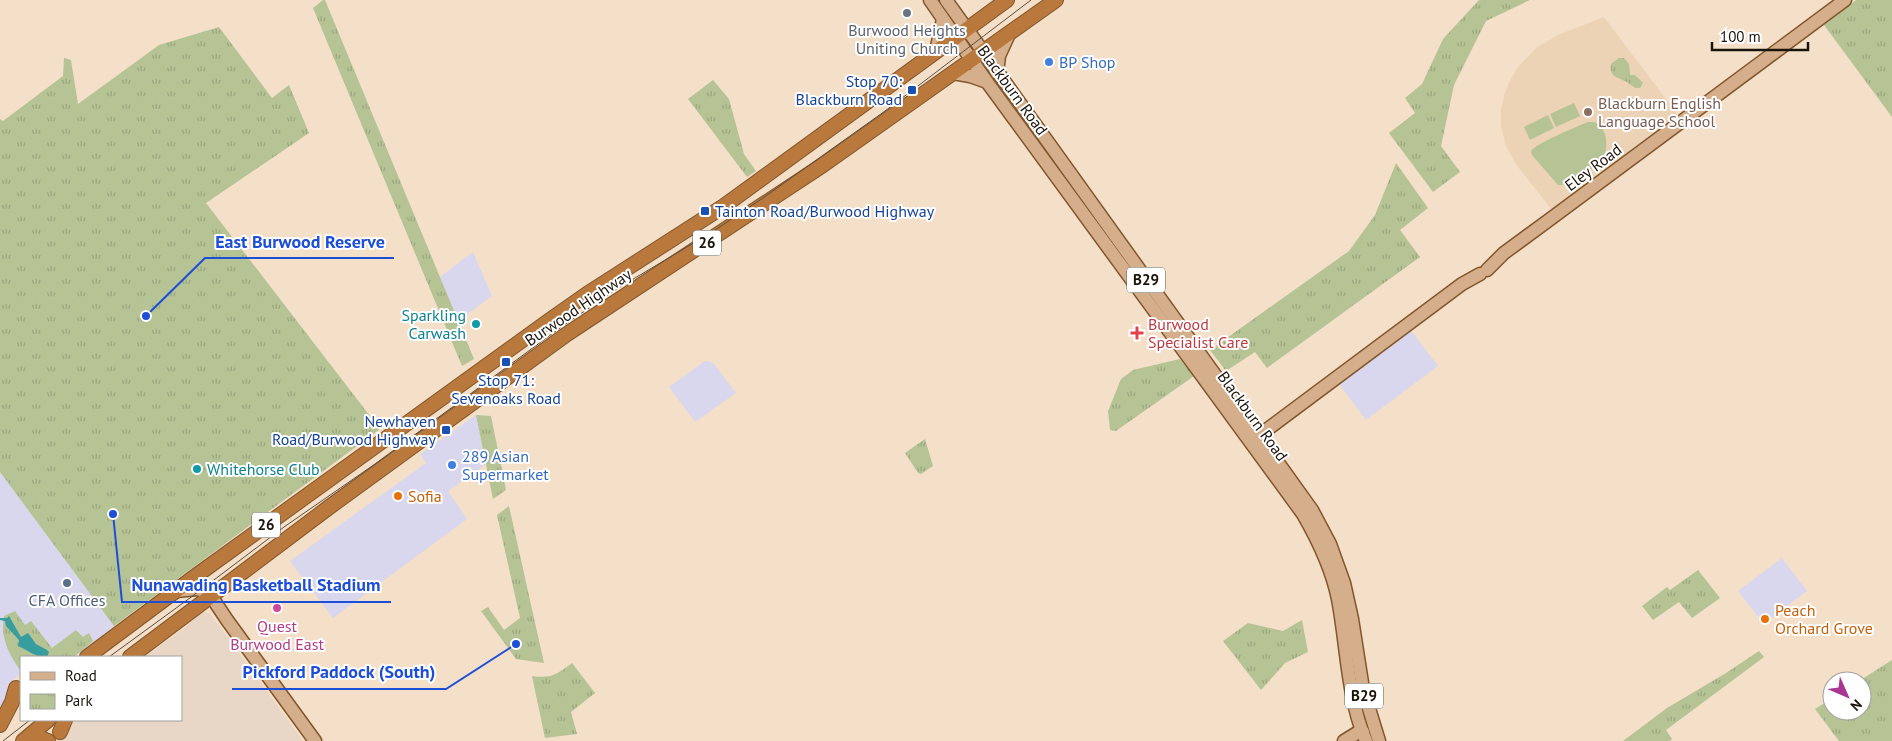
<svg xmlns="http://www.w3.org/2000/svg" width="1892" height="741" viewBox="0 0 1892 741" font-family="'PT Sans',sans-serif">
	<defs>
		<pattern id="park-tufts" width="24" height="20" patternUnits="userSpaceOnUse" patternTransform="scale(1.25)"><rect width="24" height="20" fill="#b5c395"/><path d="M3 7l-1-3M5 7V3M7 7l1-3M15 17l-1-3M17 17v-4M19 17l1-3" fill="none" stroke="#9ba77f"/></pattern>
	</defs>
	<rect width="100%" height="100%" fill="#f4e0c8"/>
	<!-- commercial -->
	<g fill="#d9d7ed">
		<path d="M473,252L492,296L458,321L440,277Z"/>
		<path d="M1409,328L1438,366L1366,420L1337,381Z"/>
		<path d="M705,361H708L714,364L736,393L695,422L669,387Z"/>
		<path d="M476,415L486,464L448,491L467,519L333,618L290,561L426,463L420,454Z"/>
		<path d="M0,472L114,626L74,657H21V673L7,686L9,696L8,702L0,710Z"/>
		<path d="M1782,558L1807,591L1764,624L1738,591Z"/>
	</g>
	<!-- built -->
	<path fill="#edd3b6" d="M1604,17L1678,115L1551,209L1515,163L1506,146L1501,126V109L1504,96L1508,84L1518,67L1537,47L1558,35Z"/>
	<!-- medical -->
	<path fill="#e8d6c6" d="M202,612L210,613L303,741H46L65,726L69,727L73,720H181V657H144L185,628Z"/>
	<!-- green -->
	<g fill="#b5c395">
		<path d="M1574,103L1580,116L1556,127L1550,114Z"/>
		<path d="M1548,115L1554,128L1530,140L1524,127Z"/>
		<path d="M1588,122H1595C1609,130 1610,152 1599,163C1593,169 1583,174 1576,178C1570,181 1564,186 1558,185L1532,155L1531,151C1535,144 1578,126 1588,122Z"/>
	</g>
	<!-- park -->
	<g fill="url(#park-tufts)">
		<path d="M323,0H325L474,359L462,366L313,8Z"/>
		<path d="M1479,0H1530L1486,21L1454,85L1441,146L1460,172L1433,192L1389,133L1415,113L1405,98L1422,84L1443,39Z"/>
		<path d="M1856,0H1892V117L1824,25Z"/>
		<path d="M219,27L272,98L289,85L309,133L206,203L380,429L114,626L0,472V119L3,121L63,76L64,58L71,60L78,104L159,45Z"/>
		<path d="M1619,58H1624L1629,64L1630,75H1635L1643,83L1640,88C1633,89 1631,84 1625,81C1616,77 1609,76 1611,64Z"/>
		<path d="M713,80L729,99L744,154L756,171L747,177L688,99Z"/>
		<path d="M1396,163L1428,208L1400,230L1420,257L1267,368L1255,352L1226,371L1210,350L1349,251L1375,215Z"/>
		<path d="M1180,359L1194,376L1116,431L1110,430L1108,411L1121,379L1133,370Z"/>
		<path d="M476,415L491,416L506,490L493,499Z"/>
		<path d="M925,439L933,466L921,474L918,473L905,453Z"/>
		<path d="M509,506L544,663L516,659L481,611L488,607L504,630L520,618L497,515Z"/>
		<path d="M1698,570L1720,598L1692,618L1679,602L1653,620L1642,606L1667,587L1670,590Z"/>
		<path d="M15,611L25,625L31,621L52,648L76,630L83,637L89,633L93,641L74,657H21V671C9,655 0,638 4,616Z"/>
		<path d="M1302,620L1308,652L1285,663L1261,690L1223,641L1248,623L1283,631Z"/>
		<path d="M1759,651L1764,657L1666,730L1672,739L1670,741H1623L1667,708L1726,673Z"/>
		<path d="M1892,660V741H1839L1815,709L1832,698V711H1862V681H1859Z"/>
		<path d="M572,663L595,693L571,712L577,734L545,738L532,676C552,679 557,674 572,663Z"/>
	</g>
	<!-- water -->
	<path fill="#379d9f" d="M9,616L21,637L28,633L36,644L47,650L49,652L47,657C34,657 30,651 18,646L19,640L6,626L5,621L0,620V618H7Z"/>
	<g fill="none" stroke-linecap="round" stroke-linejoin="round">
		<defs>
			<g id="major">
				<path d="M930,0L987,82L1303,514C1318,540 1332,569 1338,599C1347,646 1347,697 1366,741"/>
				<path d="M946,0L1312,510L1330,544L1344,583L1352,619L1363,689L1379,741"/>
				<path d="M936,51L943,19"/>
				<path d="M953,73L970,76L987,82"/>
				<path d="M997,73L999,56L1009,34"/>
				<path d="M1487,270L1504,253L1549,220L1845,0"/>
				<path d="M1253,440L1462,284L1480,274"/>
				<path d="M176,591L197,589L204,591L211,596L227,620L315,741"/>
				<path d="M1344,741L1357,733L1363,732"/>
			</g>
			<g id="highway">
				<path d="M87,657L197,575L550,320L587,294L724,206L1007,0"/>
				<path d="M130,657L328,508L567,334L823,165L1056,0"/>
				<path d="M0,725L12,702L16,688"/>
				<path d="M60,732L65,720"/>
				<path d="M32,735L48,741"/>
				<path d="M23,741L48,720"/>
			</g>
		</defs>
		<!-- major casing -->
		<use href="#major" stroke="#82562c" stroke-width="15"/>
		<!-- highway casing -->
		<use href="#highway" stroke="#82562c" stroke-width="16"/>
		<!-- major -->
		<use href="#major" stroke="#d5af8b" stroke-width="12"/>
		<!-- highway -->
		<use href="#highway" stroke="#b9793d" stroke-width="14"/>
		<!-- tram -->
		<g stroke="#584d41" stroke-width="1">
			<path d="M109,657L194,595L284,527L375,464L564,325L620,287L712,232L763,198L885,111L1031,0"/>
			<path d="M3,741L30,720"/>
		</g>
	</g>
	<!-- markers -->
	<circle fill="#6b7280" stroke="#fff" stroke-width="2" cx="907" cy="13" r="5"/>
	<g fill="#3f7fe0" stroke="#fff" stroke-width="2">
		<circle cx="1049" cy="62" r="5"/>
		<circle cx="452" cy="465" r="5"/>
	</g>
	<g fill="#1a4fb4" stroke="#fff" stroke-width="2">
		<rect x="907" y="85" width="10" height="10" rx="2.5"/>
		<rect x="700" y="206" width="10" height="10" rx="2.5"/>
		<rect x="501" y="357" width="10" height="10" rx="2.5"/>
		<rect x="441" y="425" width="10" height="10" rx="2.5"/>
	</g>
	<circle fill="#8d6e63" stroke="#fff" stroke-width="2" cx="1588" cy="112" r="5"/>
	<g fill="#0f9aa8" stroke="#fff" stroke-width="2">
		<circle cx="476" cy="324" r="5"/>
		<circle cx="197" cy="469" r="5"/>
	</g>
	<path fill="#e0444e" stroke="#fff" stroke-width="2" d="M1134.5 325.5h5v5h5v5h-5v5h-5v-5h-5v-5h5z"/>
	<g fill="#e8710a" stroke="#fff" stroke-width="2">
		<circle cx="398" cy="496" r="5"/>
		<circle cx="1765" cy="619" r="5"/>
	</g>
	<circle fill="#5c6f8a" stroke="#fff" stroke-width="2" cx="67" cy="583" r="5"/>
	<circle fill="#d1479c" stroke="#fff" stroke-width="2" cx="277" cy="608" r="5"/>
	<g text-anchor="middle" stroke-width="4" stroke-linejoin="round" paint-order="stroke">
		<!-- shield labels -->
		<g fill="#fff" stroke="#5f5a55" stroke-width="1">
			<rect x="693" y="230.5" width="28" height="25" rx="4"/>
			<rect x="1127" y="267.5" width="38" height="25" rx="4"/>
			<rect x="252" y="512.5" width="28" height="25" rx="4"/>
			<rect x="1345" y="683.5" width="38" height="25" rx="4"/>
		</g>
		<g font-size="15" font-weight="bold" fill="#1b140c">
			<text x="707" y="248">26</text>
			<text x="1146" y="285">B29</text>
			<text x="266" y="530">26</text>
			<text x="1364" y="701">B29</text>
		</g>
		<!-- worship labels -->
		<g font-size="16" fill="#5b616d" stroke="#fff">
			<text x="907" y="36">Burwood Heights<tspan x="907" dy="18">Uniting Church</tspan></text>
		</g>
		<!-- shop labels -->
		<g font-size="16" fill="#366cbe" stroke="#fff" text-anchor="start">
			<text x="1059" y="68">BP Shop</text>
			<text x="462" y="462">289 Asian<tspan x="462" dy="18">Supermarket</tspan></text>
		</g>
		<!-- transit labels -->
		<g font-size="16" fill="#164399" stroke="#fff" text-anchor="end">
			<text x="902" y="87">Stop 70:<tspan x="902" dy="18">Blackburn Road</tspan></text>
			<text x="715" y="217" text-anchor="start">Tainton Road/Burwood Highway</text>
			<text x="506" y="386" text-anchor="middle">Stop 71:<tspan x="506" dy="18">Sevenoaks Road</tspan></text>
			<text x="436" y="427">Newhaven<tspan x="436" dy="18">Road/Burwood Highway</tspan></text>
		</g>
		<!-- street labels -->
		<g font-size="16" fill="#1b140c" stroke="#fff">
			<text transform="translate(1013 90) rotate(54)" y="6">Blackburn Road</text>
			<text transform="translate(1593 167) rotate(-37)" y="6">Eley Road</text>
			<text transform="translate(578 307) rotate(-34)" y="6">Burwood Highway</text>
			<text transform="translate(1253 416) rotate(54)" y="6">Blackburn Road</text>
		</g>
		<!-- education labels -->
		<g font-size="16" fill="#785e54" stroke="#fff" text-anchor="start">
			<text x="1598" y="109">Blackburn English<tspan x="1598" dy="18">Language School</tspan></text>
		</g>
		<!-- culture labels -->
		<g font-size="16" fill="#0d838f" stroke="#fff" text-anchor="end">
			<text x="466" y="321">Sparkling<tspan x="466" dy="18">Carwash</tspan></text>
			<text x="207" y="475" text-anchor="start">Whitehorse Club</text>
		</g>
		<!-- health labels -->
		<g font-size="16" fill="#be3a42" stroke="#fff" text-anchor="start">
			<text x="1148" y="330">Burwood<tspan x="1148" dy="18">Specialist Care</tspan></text>
		</g>
		<!-- food labels -->
		<g font-size="16" fill="#c56008" stroke="#fff" text-anchor="start">
			<text x="408" y="502">Sofia</text>
			<text x="1775" y="616">Peach<tspan x="1775" dy="18">Orchard Grove</tspan></text>
		</g>
		<!-- service labels -->
		<g font-size="16" fill="#4e5e75" stroke="#fff">
			<text x="67" y="606">CFA Offices</text>
		</g>
		<!-- hotel labels -->
		<g font-size="16" fill="#b23c85" stroke="#fff">
			<text x="277" y="632">Quest<tspan x="277" dy="18">Burwood East</tspan></text>
		</g>
	</g>
	<!-- callouts -->
	<path fill="none" stroke="#1d4ed8" stroke-width="2" d="M146 316L205 258H394M113 514L122 602H391M516 644L446 689H232"/>
	<g fill="#1d4ed8" stroke="#fff" stroke-width="2">
		<circle cx="146" cy="316" r="5"/>
		<circle cx="113" cy="514" r="5"/>
		<circle cx="516" cy="644" r="5"/>
	</g>
	<g font-size="18" text-anchor="middle" font-weight="bold" fill="#1d4ed8" stroke="#fff" stroke-width="4" stroke-linejoin="round" paint-order="stroke">
		<text x="300" y="248">East Burwood Reserve</text>
		<text x="256" y="591">Nunawading Basketball Stadium</text>
		<text x="339" y="678">Pickford Paddock (South)</text>
	</g>
	<!-- legend -->
	<rect x="20" y="656" width="162" height="65" fill="#ffffff" stroke="#a4a19e"/>
	<rect x="30" y="672" width="25" height="8" fill="#d5af8b" stroke="#a4a19e"/>
	<text x="65" y="681" font-size="15" fill="#1b140c">Road</text>
	<rect x="30" y="694" width="25" height="15" fill="url(#park-tufts)" stroke="#a4a19e"/>
	<text x="65" y="706" font-size="15" fill="#1b140c">Park</text>
	<!-- north arrow -->
	<g transform="translate(1847 696) rotate(135)"><circle r="24" fill="#ffffff" stroke="#a4a19e"/>
	<path d="M0-4L9 19L0 12L-9 19Z" fill="#a73793"/>
	<text y="-8" font-size="14" font-weight="bold" text-anchor="middle" fill="#1b140c">N</text>
	</g>
	<!-- scale -->
	<path d="M1712 42v8h96v-8" fill="none" stroke="#1b140c" stroke-width="2.5"/>
	<text x="1720" y="42" font-size="15" fill="#1b140c" stroke="#ffffff" stroke-width="4" paint-order="stroke">100 m</text>
</svg>
